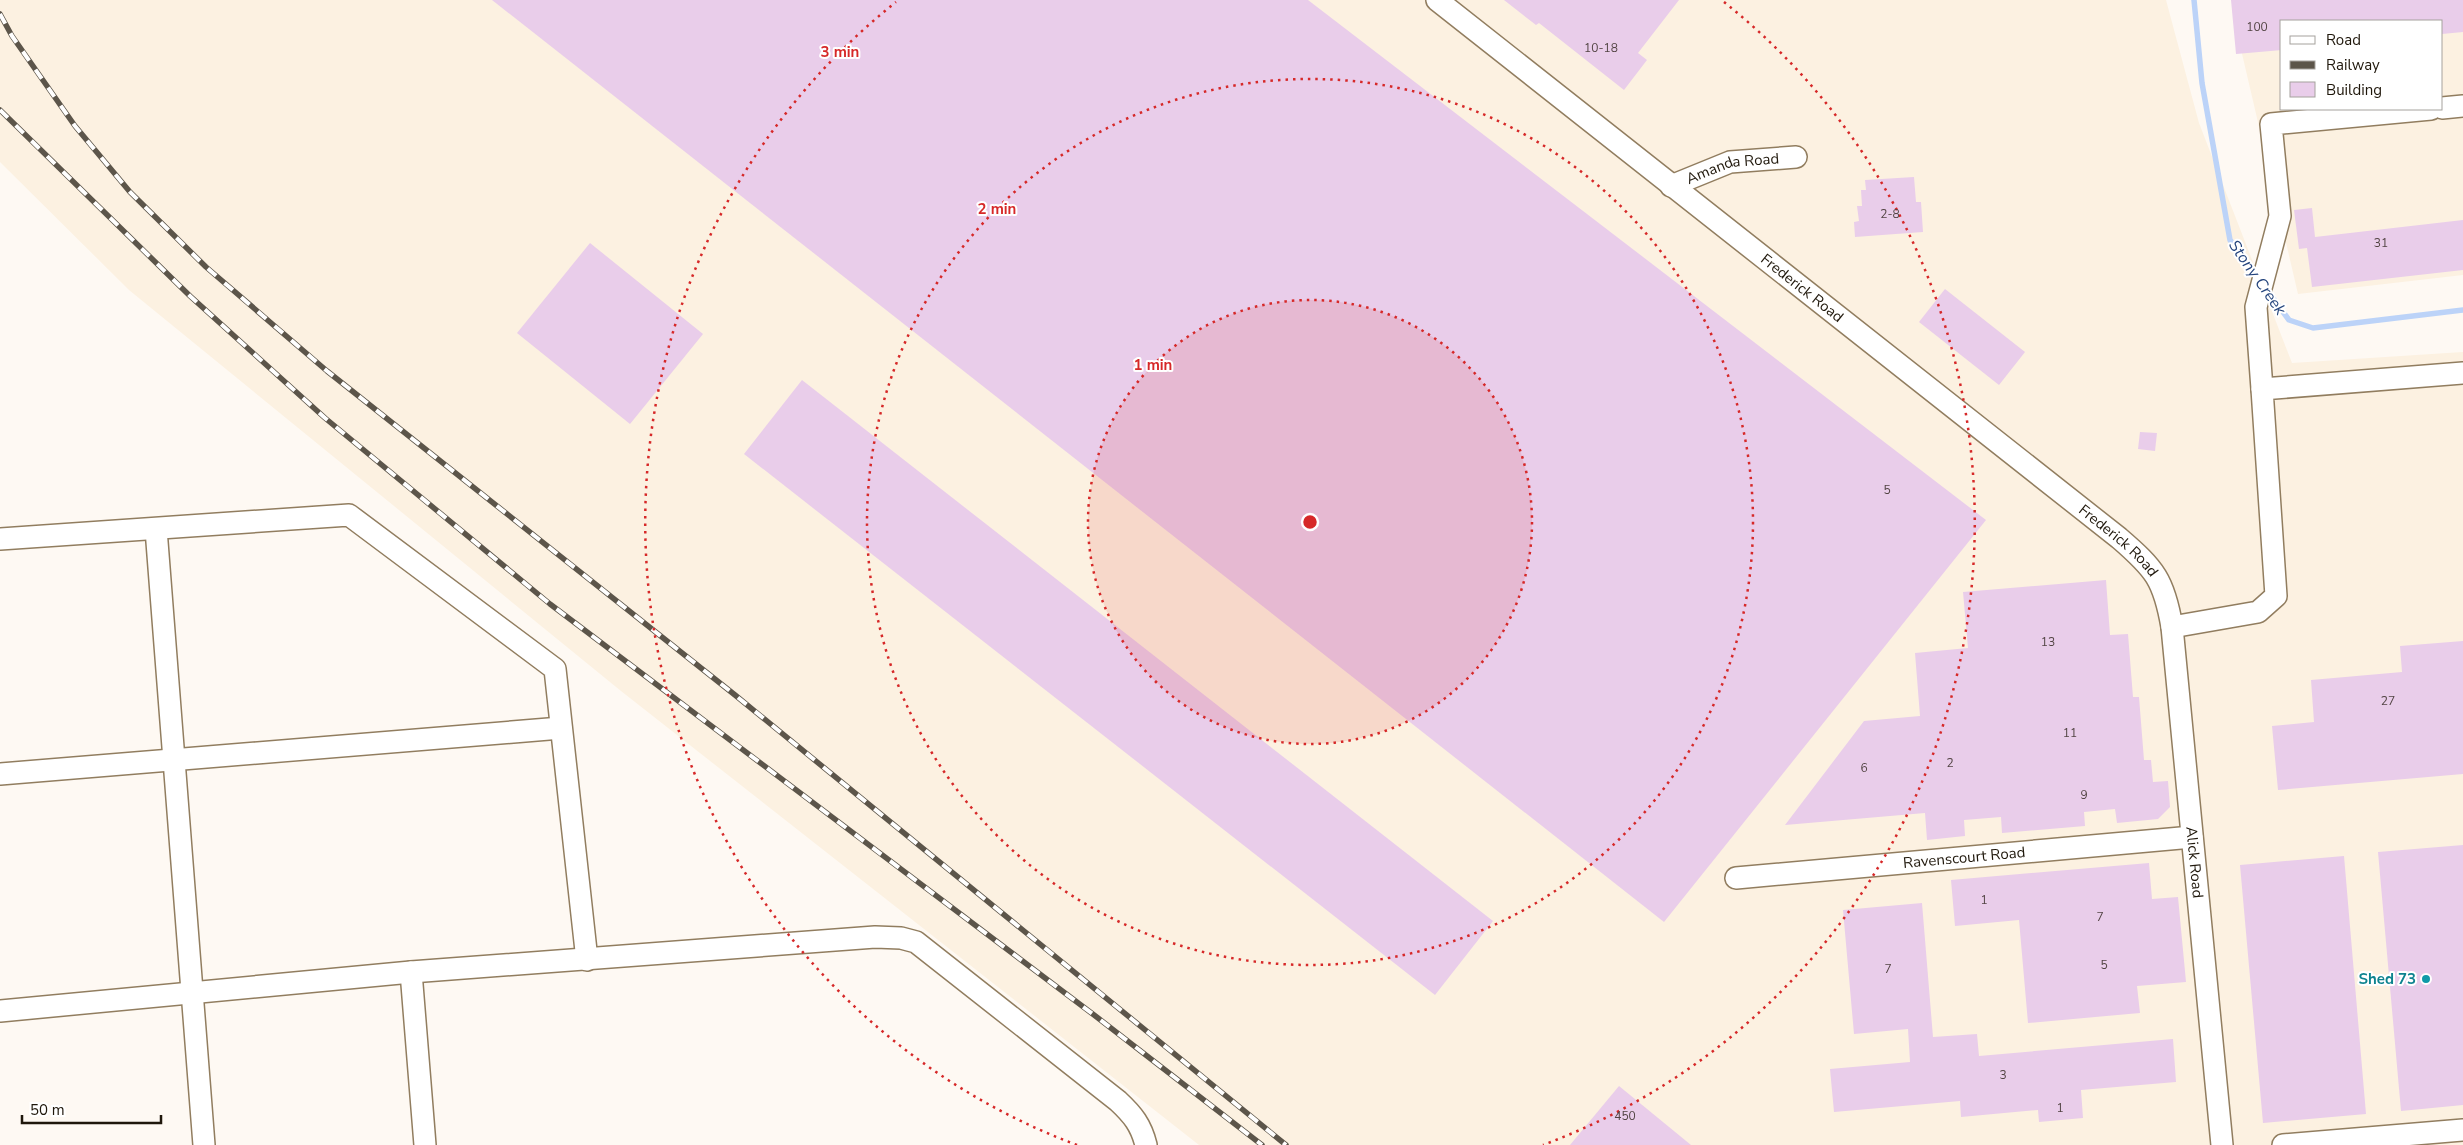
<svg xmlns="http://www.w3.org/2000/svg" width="2463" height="1145" viewBox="0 0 2463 1145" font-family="'Nunito Sans',sans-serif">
	<rect width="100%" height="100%" fill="#fef9f3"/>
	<!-- built -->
	<g fill="#fcf1e1" fill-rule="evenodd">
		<path d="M0,0H2166L2199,123L2292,363L2463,352V1145H1199L621,691L129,290L0,162Z"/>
		<path d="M2233,0H2463V275L2298,294L2236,28ZM2282,21H2442V109H2282Z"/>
	</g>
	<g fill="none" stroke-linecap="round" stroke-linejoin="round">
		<!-- stream -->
		<g stroke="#bcd3f8" stroke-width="5.5">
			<path d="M2194,0L2202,83L2230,240L2258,278"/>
			<path d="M2267,290L2289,320L2313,328L2463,310"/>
		</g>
	</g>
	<!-- building -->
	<g fill="#e9cdea">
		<path d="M492,0H1308L1986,520L1664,922Z"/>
		<path d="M1504,0H1679L1638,53L1647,60L1624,90L1539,23L1536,25Z"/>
		<path d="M2231,0H2463V32L2442,34V21H2282V50L2236,54Z"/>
		<path d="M1914,177L1916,202H1921L1923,232L1855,237L1854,222L1859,221L1857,206H1862L1861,190H1866L1865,180Z"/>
		<path d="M2312,208L2315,237L2463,220V270L2312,287L2307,248L2299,249L2294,210Z"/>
		<path d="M590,243L703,334L630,424L517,333Z"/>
		<path d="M1945,289L2025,352L1999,385L1919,322Z"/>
		<path d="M802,380L1493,921L1435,995L744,454Z"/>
		<path d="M2140,432L2157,433L2155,451L2138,449Z"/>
		<path d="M2106,580L2110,635L2128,634L2133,697H2139L2144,760H2151L2153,782L2168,781L2170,807L2158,819L2117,823L2115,809L2084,812L2085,826L2002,833L2001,817L1964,820L1965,836L1927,840L1925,813L1785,825L1864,721L1920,716L1915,653L1968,648L1963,592Z"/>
		<path d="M2463,641V774L2278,790L2272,726L2314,722L2311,680L2402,672L2400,646Z"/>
		<path d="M2463,845V1105L2401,1111L2378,852Z"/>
		<path d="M2344,856L2366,1114L2263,1123L2240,865Z"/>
		<path d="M2149,863L2152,899L2178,897L2186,982L2137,986L2140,1013L2028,1023L2019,920L1955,926L1951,880Z"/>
		<path d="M1922,903L1933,1037L1977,1034L1979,1056L2173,1039L2176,1082L2081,1090L2083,1118L2039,1122L2038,1110L1961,1117L1960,1101L1834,1112L1830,1069L1910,1062L1908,1029L1854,1034L1843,910Z"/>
		<path d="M1619,1086L1691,1145H1570Z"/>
	</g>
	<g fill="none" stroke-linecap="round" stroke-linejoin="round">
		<defs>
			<g id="minor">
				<path id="s1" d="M1437,0L2119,538C2155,569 2164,580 2172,627L2222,1145"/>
				<path d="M2442,108L2463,106"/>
				<path id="s2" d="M1671,186L1730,162L1796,157"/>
				<path d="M2262,389L2256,307L2280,216L2271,124L2431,109"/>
				<path d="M156,529L204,1145"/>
				<path d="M0,539L349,515L555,669L587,960"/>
				<path d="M2172,627L2258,612L2276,596L2262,389L2463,373"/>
				<path d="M0,774L561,728"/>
				<path id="s3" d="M1736,878L2192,837"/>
				<path d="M411,972L425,1145"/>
				<path d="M0,1011L411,972L875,937L901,938L916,942L1118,1101C1133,1115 1141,1125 1146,1145"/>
				<path d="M2283,1145L2463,1130"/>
			</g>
		</defs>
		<!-- minor casing -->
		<use href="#minor" stroke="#917d5f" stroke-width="24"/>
		<!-- minor -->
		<use href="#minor" stroke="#fff" stroke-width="21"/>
		<defs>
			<g id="rail">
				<path d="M0,14L12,36L75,126L130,192L206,267L327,371L735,695L1286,1145"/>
				<path d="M0,110L190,296L325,418L550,604L1098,1018L1262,1145"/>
			</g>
		</defs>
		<!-- rail casing -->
		<use href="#rail" stroke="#5c554a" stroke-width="5.5"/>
		<!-- rail -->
		<use href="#rail" stroke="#fff" stroke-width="4" stroke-dasharray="11" stroke-linecap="butt"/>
	</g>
	<!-- distance rings -->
	<circle cx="1310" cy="522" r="222" fill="#d62828" fill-opacity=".12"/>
	<g fill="none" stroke="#d62828" stroke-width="2.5" stroke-dasharray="2.5 5">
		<circle cx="1310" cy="522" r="222"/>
		<circle cx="1310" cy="522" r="443"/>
		<path d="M1077 1145A665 665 0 0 1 896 2M1724 2A665 665 0 0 1 1543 1145"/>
	</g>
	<!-- markers -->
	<circle fill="#0f9aa8" stroke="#fff" stroke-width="2" cx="2426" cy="979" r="5"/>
	<g text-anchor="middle" stroke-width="4" stroke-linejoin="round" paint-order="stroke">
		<!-- number labels -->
		<g font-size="12" fill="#524443">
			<text x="2257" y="31">100</text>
			<text x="1601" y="52">10-18</text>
			<text x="1890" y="218">2-8</text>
			<text x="2381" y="247">31</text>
			<text x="1887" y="494">5</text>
			<text x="2048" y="646">13</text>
			<text x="2388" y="705">27</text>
			<text x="2070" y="737">11</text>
			<text x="1950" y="767">2</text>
			<text x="1864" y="772">6</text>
			<text x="2084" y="799">9</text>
			<text x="1984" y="904">1</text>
			<text x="2100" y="921">7</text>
			<text x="2104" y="969">5</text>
			<text x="1888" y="973">7</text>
			<text x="2003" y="1079">3</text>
			<text x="2060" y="1112">1</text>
			<text x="1625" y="1120">450</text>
		</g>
		<!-- street labels -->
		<g font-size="15" fill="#1f170b" stroke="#fff">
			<text dy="5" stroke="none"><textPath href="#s2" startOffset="65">Amanda Road</textPath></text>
			<text dy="5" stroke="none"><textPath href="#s1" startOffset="465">Frederick Road</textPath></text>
			<text dy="5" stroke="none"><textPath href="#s1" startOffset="870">Frederick Road</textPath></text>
			<text dy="5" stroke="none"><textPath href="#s3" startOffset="229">Ravenscourt Road</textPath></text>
			<text dy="5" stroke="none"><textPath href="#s1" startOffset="1212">Alick Road</textPath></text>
		</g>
		<!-- culture labels -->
		<g font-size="15" font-weight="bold" fill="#0d838f" stroke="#fff" text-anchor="end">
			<text x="2416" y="984">Shed 73</text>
		</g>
		<!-- water labels -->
		<g font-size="16" font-style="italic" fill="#25457d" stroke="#fff">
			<text transform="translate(2258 277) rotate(55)" y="6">Stony Creek</text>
		</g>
	</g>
	<circle cx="1310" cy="522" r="8" fill="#d62828" stroke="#fff" stroke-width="2.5"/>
	<g font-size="15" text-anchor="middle" font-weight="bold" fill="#d62828" stroke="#fff" stroke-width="4" stroke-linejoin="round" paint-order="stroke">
		<text x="840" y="57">3 min</text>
		<text x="997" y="214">2 min</text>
		<text x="1153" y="370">1 min</text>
	</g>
	<!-- legend -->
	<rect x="2280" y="20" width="162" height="90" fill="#ffffff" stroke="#a5a29d"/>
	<rect x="2290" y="36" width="25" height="8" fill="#ffffff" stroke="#a5a29d"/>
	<text x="2326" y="45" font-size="15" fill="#1f170b">Road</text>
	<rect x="2290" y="61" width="25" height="8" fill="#5c554a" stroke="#a5a29d"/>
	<text x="2326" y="70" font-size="15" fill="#1f170b">Railway</text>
	<rect x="2290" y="82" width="25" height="15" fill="#e9cdea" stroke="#a5a29d"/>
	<text x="2326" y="95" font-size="15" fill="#1f170b">Building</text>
	<!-- scale -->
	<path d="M22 1115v8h139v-8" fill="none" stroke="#1f170b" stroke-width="2.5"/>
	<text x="30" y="1115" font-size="15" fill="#1f170b" stroke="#ffffff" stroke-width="4" paint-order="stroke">50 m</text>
</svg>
